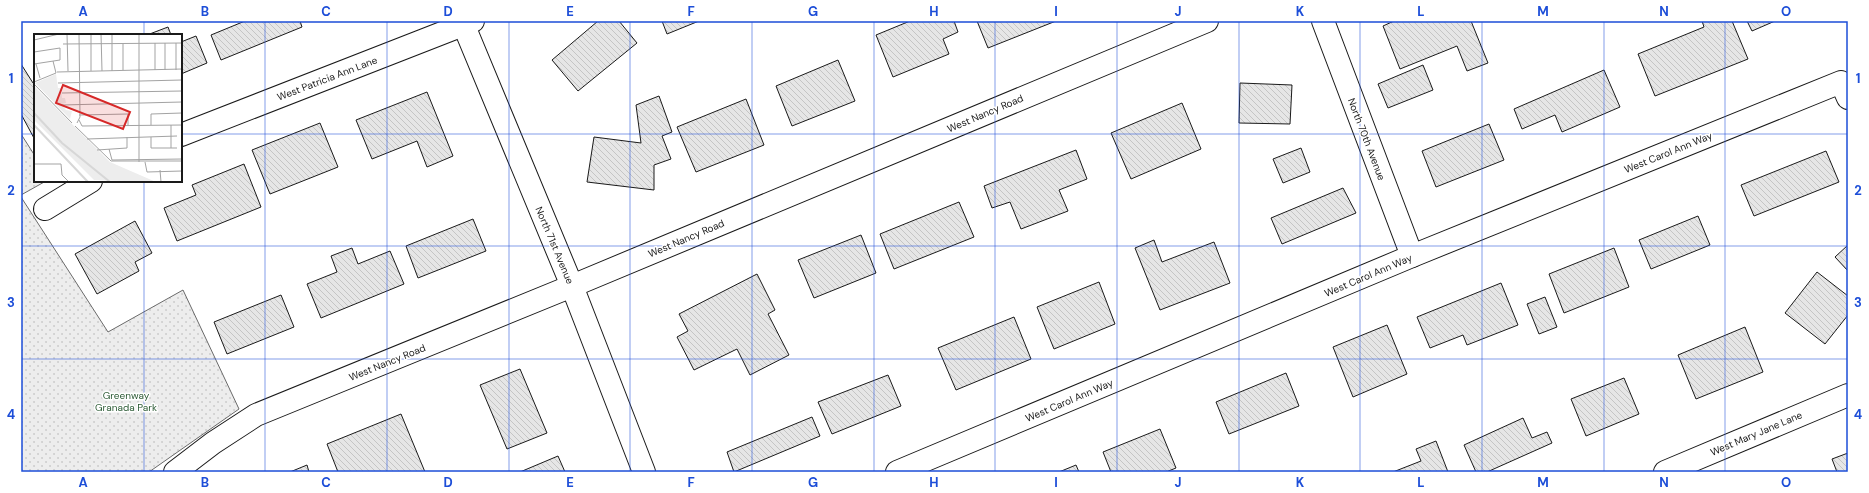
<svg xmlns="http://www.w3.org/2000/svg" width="1869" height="493" viewBox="0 0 1869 493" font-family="'DM Sans',sans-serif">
	<defs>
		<pattern id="park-dots" width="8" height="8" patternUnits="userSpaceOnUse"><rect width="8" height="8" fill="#ededed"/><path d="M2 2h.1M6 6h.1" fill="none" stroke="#cbcbcb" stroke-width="1.8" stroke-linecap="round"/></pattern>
		<pattern id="building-back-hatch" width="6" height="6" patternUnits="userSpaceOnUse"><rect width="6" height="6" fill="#e6e6e6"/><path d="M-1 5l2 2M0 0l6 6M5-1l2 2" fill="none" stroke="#c5c5c5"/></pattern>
	</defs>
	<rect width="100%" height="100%" fill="#fff"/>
	<!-- park -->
	<g fill="url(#park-dots)" stroke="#6a6a6a">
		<path d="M21,134L35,156V181H46L21,195Z"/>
		<path d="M21,197L108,332L183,290L239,409L149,472H21Z"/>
	</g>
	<!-- building -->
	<g fill="url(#building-back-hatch)" stroke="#1a1a1a">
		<path d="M245,21H300L302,27L221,60L211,35Z"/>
		<path d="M598,21H619L637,43L578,91L552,60Z"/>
		<path d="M662,21H699L667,34Z"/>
		<path d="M910,21H954L958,32L943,39L949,54L893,77L876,35Z"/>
		<path d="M977,21H1056L988,48Z"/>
		<path d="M1394,21H1471L1488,63L1467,71L1457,46L1400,69L1383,26Z"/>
		<path d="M1702,21H1732L1748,59L1655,96L1638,54L1704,27Z"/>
		<path d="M1747,21H1775L1752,31Z"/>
		<path d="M168,27L171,35H147Z"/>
		<path d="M196,36L207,63L181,74V42Z"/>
		<path d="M838,60L855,101L792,126L776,86Z"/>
		<path d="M21,64L33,83L35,82V140L21,114Z"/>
		<path d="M1423,65L1433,90L1388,108L1378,84Z"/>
		<path d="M1604,70L1620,107L1562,132L1555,115L1522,129L1514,109Z"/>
		<path d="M1240,83L1292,85L1290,124L1239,123Z"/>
		<path d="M427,92L453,156L427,167L417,141L372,159L356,120Z"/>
		<path d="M659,96L672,132L662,136L671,159L654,165V190L587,182L594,137L641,143L636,105Z"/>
		<path d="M746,99L764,145L696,172L677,127Z"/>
		<path d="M1182,103L1201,149L1131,179L1111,133Z"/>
		<path d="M320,123L338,167L270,194L252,150Z"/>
		<path d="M1489,124L1504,160L1436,187L1422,151Z"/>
		<path d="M1301,148L1310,172L1283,183L1273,159Z"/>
		<path d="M1076,150L1087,179L1059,190L1068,211L1021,229L1010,202L992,208L984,186Z"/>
		<path d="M1826,151L1839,182L1754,216L1741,185Z"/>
		<path d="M244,164L261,207L177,241L164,208L196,195L192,185Z"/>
		<path d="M1343,188L1356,213L1282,244L1271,218Z"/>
		<path d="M959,202L974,237L894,269L880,234Z"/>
		<path d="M1698,216L1710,245L1651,269L1639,240Z"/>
		<path d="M473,219L486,251L418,278L406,246Z"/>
		<path d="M135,221L152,253L135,262L139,271L97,294L75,254Z"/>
		<path d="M861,235L876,273L814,298L798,260Z"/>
		<path d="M1154,240L1162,262L1214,242L1230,283L1160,310L1135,248Z"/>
		<path d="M1848,245V271L1835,257Z"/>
		<path d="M352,248L358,264L390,251L404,284L321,318L307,284L337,272L331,256Z"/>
		<path d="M1614,248L1629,287L1564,313L1549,274Z"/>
		<path d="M1817,272L1848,296V315L1825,344L1785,313Z"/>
		<path d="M757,274L775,310L768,314L789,355L750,375L737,349L694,370L677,337L688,331L679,314Z"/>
		<path d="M1099,282L1115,324L1054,349L1037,307Z"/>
		<path d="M1501,283L1518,325L1467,345L1463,335L1430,348L1417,317Z"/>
		<path d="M281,295L294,327L227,354L214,322Z"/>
		<path d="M1545,297L1557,327L1539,334L1527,304Z"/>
		<path d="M1014,317L1031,359L956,390L938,348Z"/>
		<path d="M1387,325L1407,374L1353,397L1333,347Z"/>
		<path d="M1745,327L1763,372L1696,399L1678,355Z"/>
		<path d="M520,369L547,433L507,449L480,385Z"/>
		<path d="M1286,373L1299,406L1229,434L1216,402Z"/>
		<path d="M888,375L901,406L832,434L818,402Z"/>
		<path d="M1624,378L1639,414L1586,436L1571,399Z"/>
		<path d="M401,414L425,472H338L327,444Z"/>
		<path d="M812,417L820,436L734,472L727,452Z"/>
		<path d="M1523,418L1532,438L1547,432L1552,443L1487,472H1476L1464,445Z"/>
		<path d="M1160,429L1176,468L1166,472H1111L1103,452Z"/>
		<path d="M1436,441L1448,472H1393L1421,461L1416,449Z"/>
		<path d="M1848,453V472H1837L1832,459Z"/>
		<path d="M558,456L565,472H520Z"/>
		<path d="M307,465L309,472H290Z"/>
		<path d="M1076,465L1079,472H1059Z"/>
	</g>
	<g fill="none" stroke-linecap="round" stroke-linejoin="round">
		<defs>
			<g id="minor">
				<path d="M462,21L572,286L644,472"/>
				<path d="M1323,21L1412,256"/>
				<path d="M181,135L473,21"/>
				<path d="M45,209L91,181"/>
				<path d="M175,472L213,443L256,415L572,286L1207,21"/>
				<path d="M897,472L1412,256L1841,82L1848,98"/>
				<path d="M1665,472L1848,395"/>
			</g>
		</defs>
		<!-- minor casing -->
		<use href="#minor" stroke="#1a1a1a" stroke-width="24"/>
		<!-- minor -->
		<use href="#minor" stroke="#fff" stroke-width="22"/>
	</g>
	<!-- grid -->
	<path fill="none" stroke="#1d4ed8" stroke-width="1" stroke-opacity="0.55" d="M144,21V35M265,21V472M387,21V472M509,21V472M630,21V472M752,21V472M874,21V472M995,21V472M1117,21V472M1239,21V472M1360,21V472M1482,21V472M1604,21V472M1725,21V472M21,134H35M181,134H1848M144,181V472M21,246H1848M21,359H1848"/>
	<g text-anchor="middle" stroke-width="3" stroke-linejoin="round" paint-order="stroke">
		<!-- street labels -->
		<g font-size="10" fill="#1a1a1a" stroke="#fff">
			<text transform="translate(327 78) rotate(-21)" y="4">West Patricia Ann Lane</text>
			<text transform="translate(985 113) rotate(-23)" y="4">West Nancy Road</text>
			<text transform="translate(1367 139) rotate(69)" y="4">North 70th Avenue</text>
			<text transform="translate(1668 152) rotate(-22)" y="4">West Carol Ann Way</text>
			<text transform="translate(686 238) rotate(-23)" y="4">West Nancy Road</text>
			<text transform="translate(555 245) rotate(67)" y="4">North 71st Avenue</text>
			<text transform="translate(1368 275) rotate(-23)" y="4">West Carol Ann Way</text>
			<text transform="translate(387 362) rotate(-22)" y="4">West Nancy Road</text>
			<text transform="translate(1069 400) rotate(-23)" y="4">West Carol Ann Way</text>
			<text transform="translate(1756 433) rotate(-23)" y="4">West Mary Jane Lane</text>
		</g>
		<!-- park labels -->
		<g font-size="10" fill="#2b5a34" stroke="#fff">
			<text x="126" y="399">Greenway<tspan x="126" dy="12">Granada Park</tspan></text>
		</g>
	</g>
	<!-- overview -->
	<g transform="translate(34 34)">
		<rect width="148" height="148" fill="#fff"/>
		<path d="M22,40L24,54H27L28,64H31L32,69L27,70L32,76L38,77L36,85L1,49ZM0,52L76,128L122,148L60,146L0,86Z" fill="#ededed"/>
		<path fill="none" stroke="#d7d7d7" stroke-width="2" d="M0,79L28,109L76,148M0,91L54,148"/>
		<path fill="none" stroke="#a3a3a3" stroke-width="1" d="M33,0L34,37M57,0V37M67,0L68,37M78,0V37M105,0V128M0,6L25,0M121,9V36M29,10L148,9M0,18L26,14V26L0,30M2,30L6,44M89,36V10M131,36V9M142,36V9M23,38L148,35M0,48L22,39L19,27M24,49L148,46M0,50L38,89M28,59L148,57M28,71L148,68M45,81L94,80V92M45,86L48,92L148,91M43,89L46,83L45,0M117,91V80L148,79M41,92L77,127H148M117,103V114H143M53,105L143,102M137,114V91M75,115L78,126L148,125M63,116L93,114V103M111,128L113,138L148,137M0,130H27L28,141L35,148M126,136L127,148"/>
		<path fill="#d62828" fill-opacity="0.15" stroke="#d62828" stroke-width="2" d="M29,51L96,78L89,95L22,69Z"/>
		<rect width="148" height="148" fill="none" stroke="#1a1a1a" stroke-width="2"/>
	</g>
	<!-- border -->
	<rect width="1869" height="493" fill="none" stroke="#ffffff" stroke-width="44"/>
	<rect x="22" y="22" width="1825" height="449" fill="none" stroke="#1d4ed8" stroke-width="1.5"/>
	<g font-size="13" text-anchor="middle" font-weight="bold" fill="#1d4ed8">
		<text x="83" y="16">A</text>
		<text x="205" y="16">B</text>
		<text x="326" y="16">C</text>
		<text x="448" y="16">D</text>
		<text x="570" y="16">E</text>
		<text x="691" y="16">F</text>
		<text x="813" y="16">G</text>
		<text x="934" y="16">H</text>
		<text x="1056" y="16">I</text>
		<text x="1178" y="16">J</text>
		<text x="1300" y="16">K</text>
		<text x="1421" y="16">L</text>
		<text x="1543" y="16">M</text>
		<text x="1664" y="16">N</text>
		<text x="1786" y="16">O</text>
		<text x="11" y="83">1</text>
		<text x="1858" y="83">1</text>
		<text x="11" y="195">2</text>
		<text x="1858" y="195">2</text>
		<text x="11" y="307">3</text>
		<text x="1858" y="307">3</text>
		<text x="11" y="419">4</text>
		<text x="1858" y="419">4</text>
		<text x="83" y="487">A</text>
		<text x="205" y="487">B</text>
		<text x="326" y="487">C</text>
		<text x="448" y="487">D</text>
		<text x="570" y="487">E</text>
		<text x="691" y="487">F</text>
		<text x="813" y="487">G</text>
		<text x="934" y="487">H</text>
		<text x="1056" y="487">I</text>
		<text x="1178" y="487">J</text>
		<text x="1300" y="487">K</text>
		<text x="1421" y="487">L</text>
		<text x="1543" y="487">M</text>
		<text x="1664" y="487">N</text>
		<text x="1786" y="487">O</text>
	</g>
</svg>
